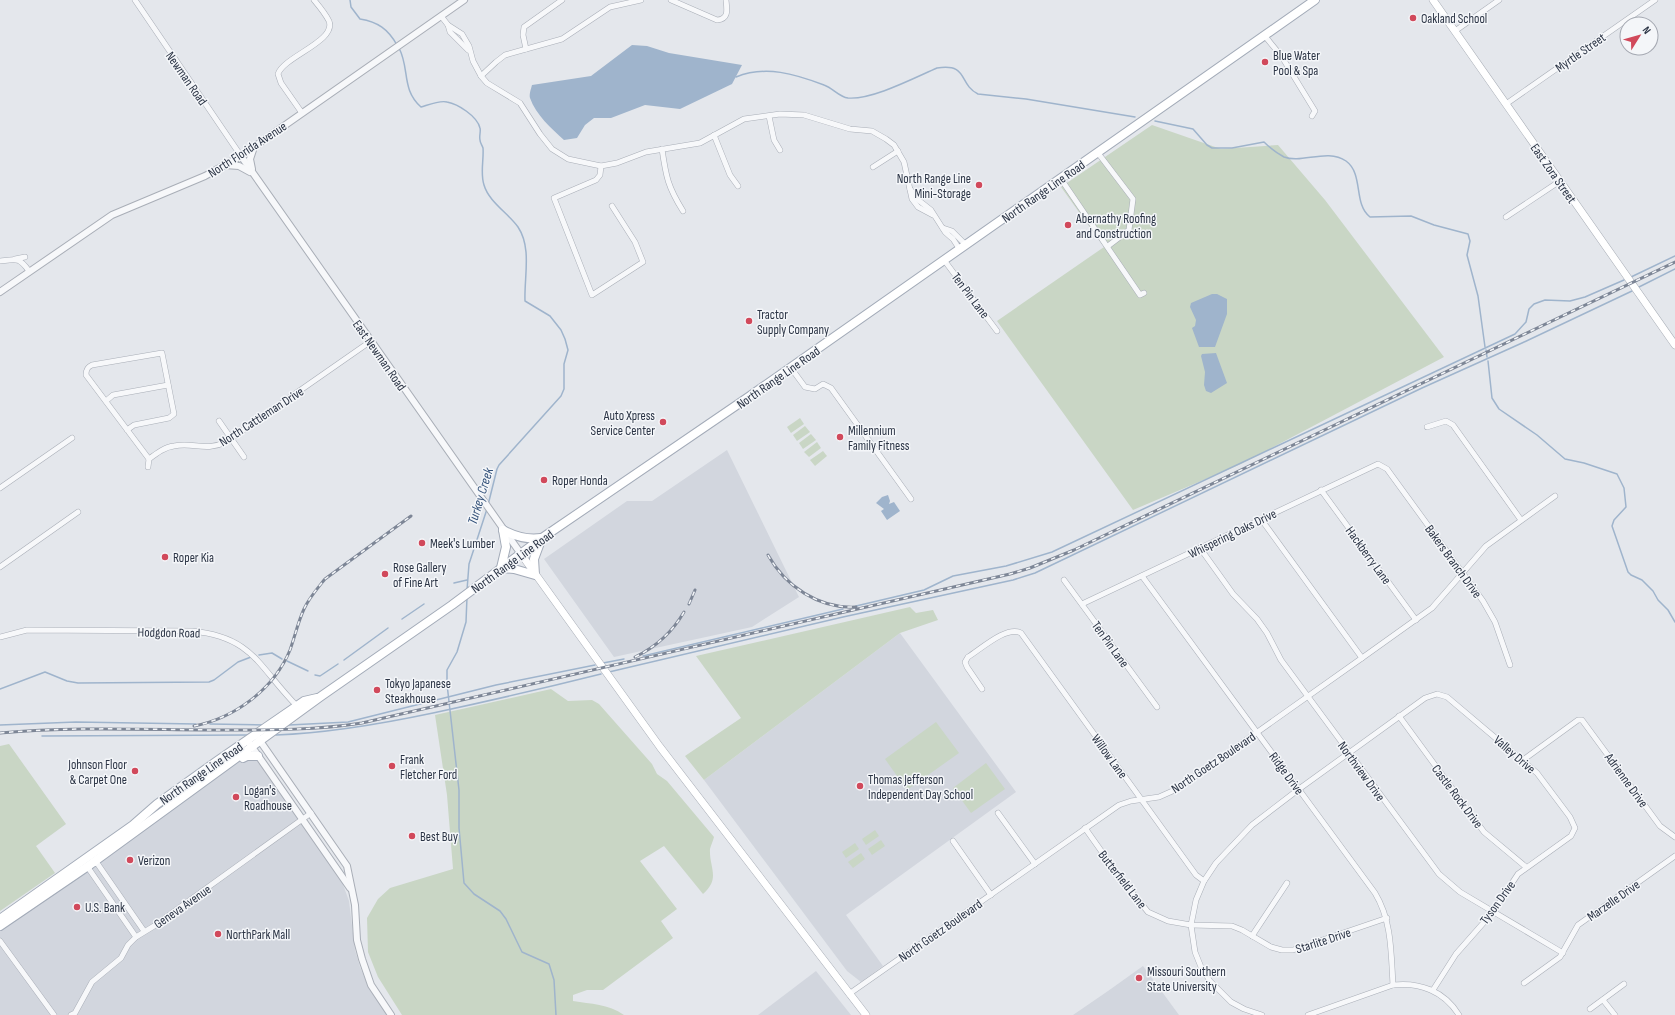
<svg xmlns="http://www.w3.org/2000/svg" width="1675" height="1015" viewBox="0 0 1675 1015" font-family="'Sofia Sans Condensed',sans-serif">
	<rect width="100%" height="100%" fill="#e4e7ec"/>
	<!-- built -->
	<g fill="#d2d6de">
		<path d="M727,450L799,597L752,627L614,657L544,559L627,501H652Z"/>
		<path d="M900,633L1016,792L846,915L883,966L861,982L847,971L704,780Z"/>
		<path d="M245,757L256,758L341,879L349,901L355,950L360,967L369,988L387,1015H0V927L81,874H85L100,864L99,862Z"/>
		<path d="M1143,966L1179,1015H1073L1108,991Z"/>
		<path d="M816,971L851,1015H758Z"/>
	</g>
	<!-- green -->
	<g fill="#c9d6c5">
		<path d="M1152,125L1221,149L1278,145L1325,200L1444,357L1241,464L1133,510L997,321L1104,247L1061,187Z"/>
		<path d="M800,418L804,424L791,433L787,427Z"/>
		<path d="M805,426L810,432L797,441L793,435Z"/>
		<path d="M811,434L816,440L803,449L799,443Z"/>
		<path d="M817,442L821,448L809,457L804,452Z"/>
		<path d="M823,451L827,456L815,466L810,460Z"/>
		<path d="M910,607L916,613L933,610L938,620L900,633L704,780L685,756L741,718L696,656Z"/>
		<path d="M551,689L568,701L592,700L599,704L652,764L657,774L667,781L714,837C713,841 711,845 710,849C709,868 721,878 703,894L664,846L640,861L677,909L661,921L673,938L603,990H587L573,995V1001C591,1004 608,1004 624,1015H402L378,977L368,952L367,918L378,899L390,888L453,869L447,795L435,715Z"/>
		<path d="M936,722L959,753L907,790L885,759Z"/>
		<path d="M9,744L66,824L36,846L55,873L0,911V746Z"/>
		<path d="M986,763L1005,789L971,813L953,788Z"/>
		<path d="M875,830L879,836L866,845L862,839Z"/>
		<path d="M881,840L885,846L872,855L868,849Z"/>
		<path d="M855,843L859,849L846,858L842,852Z"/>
		<path d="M861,853L865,859L853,868L848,862Z"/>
	</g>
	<!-- water -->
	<g fill="#9fb4cc">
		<path d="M632,45L647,46L669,53L742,65L732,84L680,109L645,105L611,118H594L585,125L577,138L564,140C551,128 536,115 530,98C529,94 531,89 532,85L591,76Z"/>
		<path d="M1212,294H1217L1227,299V314L1215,347H1199L1192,328L1195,326L1196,320L1190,307L1191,303Z"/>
		<path d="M1216,353L1227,383L1211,393L1206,391L1204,385L1205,372L1201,356L1202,354Z"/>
		<path d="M888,495L890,501L889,504L894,502L900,511L887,520L881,511L884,509L876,503L882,497Z"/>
	</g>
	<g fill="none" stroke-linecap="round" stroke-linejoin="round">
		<!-- stream -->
		<g stroke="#9fb4cc" stroke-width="1.5">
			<path d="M350,0L351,7L360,19C378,22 388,29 397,45"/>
			<path d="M399,48C410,69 401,89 421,107C428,105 440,100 447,102C458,104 477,116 480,128C481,131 479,136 480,140C480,143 482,145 483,148C484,160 480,173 484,185C489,202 508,213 518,227C532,248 524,277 525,301L550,316L561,330L565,339L568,350L564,364V389L561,396L499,465L497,469L488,505"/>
			<path d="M736,77C766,65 795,74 824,85C833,88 839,97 848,98C872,100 914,78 937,68C969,63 958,84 978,94L1026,99L1135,117"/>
			<path d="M1155,121L1193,129L1207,145L1212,148H1232L1264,142C1270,148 1277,153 1284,157C1302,164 1327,148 1346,161C1364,174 1353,204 1370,217L1411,216L1434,225L1468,234L1470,241L1467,255L1478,296L1485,347"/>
			<path d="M1631,277L1675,256"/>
			<path d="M1639,287L1675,269"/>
			<path d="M1486,350L1487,357"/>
			<path d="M1488,361L1492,398L1499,409L1537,435L1565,459L1584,463L1617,474L1624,488L1626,507L1614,520L1612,526L1628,572L1631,575L1642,580L1653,591L1658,600L1668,610L1675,622"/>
			<path d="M454,583L467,580"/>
			<path d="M467,590L469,564L487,509"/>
			<path d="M467,597L466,622L457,652L447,670V684L459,790V828L464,883L474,894L500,911L506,919L522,952L549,964L554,980L556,1015"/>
			<path d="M856,606L924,590L953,576L1006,566L1052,552L1515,334L1526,322L1529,309L1534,304L1545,300L1570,301L1585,297L1624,280"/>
			<path d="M402,619L424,604"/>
			<path d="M259,655L272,653L282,659"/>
			<path d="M643,656L843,609"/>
			<path d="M344,660L388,628"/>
			<path d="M287,661L308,671"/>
			<path d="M603,663L624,659"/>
			<path d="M609,672L843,617L1013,580L1035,573L1422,388L1522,343L1632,291"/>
			<path d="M315,675L320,676L338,664"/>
			<path d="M0,689L45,672L67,681L78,683L209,682L214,680L238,662L251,657"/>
			<path d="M210,724L264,725"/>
			<path d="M0,725L76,722L196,724"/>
			<path d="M289,725L348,722L496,685L595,665"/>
			<path d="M276,735C330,733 381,724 433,713C489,701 545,688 601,674"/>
			<path d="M42,736L249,735"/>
		</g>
		<defs>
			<g id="minor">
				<path d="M135,0L241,156"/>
				<path d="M671,0L717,20C729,19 727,10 726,0"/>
				<path d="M441,16L448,25L462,34L469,46L473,61L481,76L487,83L520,103L540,134L552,149L568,159L601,166L617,163L646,152L700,143L744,119L780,114L804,115L850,129L872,131L886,139L894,145L904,162L912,199L918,207L933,215"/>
				<path d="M448,25L450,32L468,50"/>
				<path d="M1455,31L1499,0"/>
				<path d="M1264,35L1282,57L1315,111L1312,116"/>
				<path d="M526,49L523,35L524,27L562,0"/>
				<path d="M481,76L496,62L505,55L562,39L610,7L641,0"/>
				<path d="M1506,104L1655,0"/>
				<path d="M302,113L281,83L278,74C283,57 337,41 329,21C325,13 319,6 314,0"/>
				<path d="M769,116L774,140L780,150"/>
				<path d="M714,135L730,175L738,186"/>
				<path d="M662,149C666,177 668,187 683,211"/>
				<path d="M1098,153L1133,199L1129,230L1108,246"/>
				<path d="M601,166L600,175L596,180L554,198L592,295L643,262L635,242L612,206"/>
				<path d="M873,167L898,151"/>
				<path d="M1061,179L1140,295L1144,293"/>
				<path d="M910,189L917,199L931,210L945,232L953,239L960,250"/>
				<path d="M1506,217L1560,181"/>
				<path d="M943,228L952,231L966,245"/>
				<path d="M15,259L25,257"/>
				<path d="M944,260L997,331"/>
				<path d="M0,261C17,259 19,257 29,271"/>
				<path d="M791,368L805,387L815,389L823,384L831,388L911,499"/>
				<path d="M106,401L113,395L168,385"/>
				<path d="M219,421L244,457"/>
				<path d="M1427,427L1446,421L1453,425L1521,520"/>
				<path d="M127,430L134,425L169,418L174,414L162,353L92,365C87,367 86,370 86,375L149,459"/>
				<path d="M148,467L149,459C157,453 165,447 174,446C194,442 205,452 226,442L371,341"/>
				<path d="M0,488L72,438"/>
				<path d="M1321,490L1416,620"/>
				<path d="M1261,519L1362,658"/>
				<path d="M1200,548L1233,594L1257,619L1267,633L1281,660L1439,874L1460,892L1563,953"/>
				<path d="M0,567L78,512"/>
				<path d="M1142,576L1375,893C1392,921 1391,953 1393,985"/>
				<path d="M1064,580L1157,707"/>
				<path d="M1082,604L1378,464L1387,469L1483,601L1495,622L1510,665"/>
				<path d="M0,637L27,630L192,631C254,637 259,668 297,706"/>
				<path d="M982,689L967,667L965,662L968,657C981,649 1007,625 1021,633L1196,875L1204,881"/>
				<path d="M1399,716L1484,832L1526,867"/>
				<path d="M1523,760L1578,720H1582L1660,826L1675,837"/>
				<path d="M998,813L1035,864"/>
				<path d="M1085,828L1121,879L1148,912L1168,921L1191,925L1232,926L1242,930L1271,947L1282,950H1293L1387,918"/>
				<path d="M953,841L991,895"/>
				<path d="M1252,936L1287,883"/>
				<path d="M136,937L89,869L91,864L97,863L144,931"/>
				<path d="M0,941L54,1015"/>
				<path d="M1524,983L1560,957L1578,925L1675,856"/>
				<path d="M849,994L1119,805L1131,801L1159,797L1177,789L1362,658L1432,608L1486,546L1555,496"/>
				<path d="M1603,1000L1615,1015"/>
				<path d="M1590,1009L1624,984"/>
				<path d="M71,1015L75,1013L92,982L121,958L128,945L136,937L154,926L311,813"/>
				<path d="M1262,1015L1244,1009L1231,1002L1210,981L1201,967L1195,952L1191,925L1196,900L1204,881L1216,863L1252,825L1299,789L1425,698L1437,694L1447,697L1537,773L1570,817L1575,828L1571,836L1518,874L1493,912L1456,954L1433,990"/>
				<path d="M1308,1015L1393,985C1420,982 1444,991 1459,1015"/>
			</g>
			<g id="tertiary">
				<path d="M241,156L521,554"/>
				<path d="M225,165L239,166L250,172"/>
				<path d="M252,169L250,159L254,147"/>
				<path d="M0,292L112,215L205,176L241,156L464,0"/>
				<path d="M258,738L347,866L355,905L357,940L362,959L371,985L391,1015"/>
				<path d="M250,744L350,888"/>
			</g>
			<g id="secondary">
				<path d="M1433,0L1675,345"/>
				<path d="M521,554L660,747L866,1015"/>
			</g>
			<g id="primary">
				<path d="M503,530L506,547L501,568L514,569L535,575L534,559L541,540"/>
				<path d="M503,530C516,537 527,540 541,538"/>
				<path d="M243,758L247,756H258"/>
				<path d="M0,919L133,825L157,804L217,761L304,701L317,698"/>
				<path d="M0,926L91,864L320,697L452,605L542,538L750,396L1315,0"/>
			</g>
		</defs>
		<!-- minor casing -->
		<use href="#minor" stroke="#a9aeb7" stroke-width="6"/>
		<!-- tertiary casing -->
		<use href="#tertiary" stroke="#a9aeb7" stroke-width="8"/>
		<!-- secondary casing -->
		<use href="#secondary" stroke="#a9aeb7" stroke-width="8"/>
		<!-- primary casing -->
		<use href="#primary" stroke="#a3abb8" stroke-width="10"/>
		<!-- minor -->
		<use href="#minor" stroke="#f7f8fa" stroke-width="5"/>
		<!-- tertiary -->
		<use href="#tertiary" stroke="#f7f8fa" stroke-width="6"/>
		<!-- secondary -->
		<use href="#secondary" stroke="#fff" stroke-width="7"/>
		<!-- primary -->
		<use href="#primary" stroke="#fff" stroke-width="8"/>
		<defs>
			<g id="rail">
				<path d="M768,555C785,586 819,609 856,607"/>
				<path d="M689,604L695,590"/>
				<path d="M635,657C656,647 673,631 684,612"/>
				<path d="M194,726C235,718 274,689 290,650C295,636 298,622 304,609C309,598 317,589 325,579L411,516"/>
				<path d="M0,733C76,726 152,730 228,730C273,730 317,730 362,723L1010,574L1030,568L1074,550L1675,262"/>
			</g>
		</defs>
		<!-- rail casing -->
		<use href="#rail" stroke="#7d8696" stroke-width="3"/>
		<!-- rail -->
		<use href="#rail" stroke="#f4f6f9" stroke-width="1.5" stroke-dasharray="4.5" stroke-linecap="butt"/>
	</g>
	<!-- markers -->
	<g fill="#d1495b" stroke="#f4f6f9" stroke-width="1.5">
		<circle cx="1413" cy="18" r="4"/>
		<circle cx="1265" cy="62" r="4"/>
		<circle cx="979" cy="185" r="4"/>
		<circle cx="1068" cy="225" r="4"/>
		<circle cx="749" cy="321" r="4"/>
		<circle cx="663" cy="422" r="4"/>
		<circle cx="840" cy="437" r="4"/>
		<circle cx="544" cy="480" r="4"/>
		<circle cx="422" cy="543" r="4"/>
		<circle cx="165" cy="557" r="4"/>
		<circle cx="385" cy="574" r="4"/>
		<circle cx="377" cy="690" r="4"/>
		<circle cx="392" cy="766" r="4"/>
		<circle cx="135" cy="771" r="4"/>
		<circle cx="860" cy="786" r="4"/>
		<circle cx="236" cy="797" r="4"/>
		<circle cx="412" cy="836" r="4"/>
		<circle cx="130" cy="860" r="4"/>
		<circle cx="77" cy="907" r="4"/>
		<circle cx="218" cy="934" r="4"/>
		<circle cx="1139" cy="978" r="4"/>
	</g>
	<g text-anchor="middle" stroke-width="3" stroke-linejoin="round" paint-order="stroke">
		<!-- poi labels -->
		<g font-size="13" fill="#2b3445" stroke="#f4f6f9" text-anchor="start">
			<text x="1421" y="23">Oakland School</text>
			<text x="1273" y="60">Blue Water<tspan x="1273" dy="15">Pool &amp; Spa</tspan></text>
			<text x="971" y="183" text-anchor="end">North Range Line<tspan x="971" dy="15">Mini-Storage</tspan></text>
			<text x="1076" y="223">Abernathy Roofing<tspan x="1076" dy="15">and Construction</tspan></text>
			<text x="757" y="319">Tractor<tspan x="757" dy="15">Supply Company</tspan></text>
			<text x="655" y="420" text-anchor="end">Auto Xpress<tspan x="655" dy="15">Service Center</tspan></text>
			<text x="848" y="435">Millennium<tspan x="848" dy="15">Family Fitness</tspan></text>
			<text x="552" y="485">Roper Honda</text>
			<text x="430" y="548">Meek's Lumber</text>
			<text x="173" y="562">Roper Kia</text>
			<text x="393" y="572">Rose Gallery<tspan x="393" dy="15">of Fine Art</tspan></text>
			<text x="385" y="688">Tokyo Japanese<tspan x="385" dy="15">Steakhouse</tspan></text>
			<text x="400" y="764">Frank<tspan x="400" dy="15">Fletcher Ford</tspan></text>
			<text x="127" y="769" text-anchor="end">Johnson Floor<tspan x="127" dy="15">&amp; Carpet One</tspan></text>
			<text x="868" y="784">Thomas Jefferson<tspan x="868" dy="15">Independent Day School</tspan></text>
			<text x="244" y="795">Logan's<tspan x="244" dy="15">Roadhouse</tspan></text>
			<text x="420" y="841">Best Buy</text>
			<text x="138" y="865">Verizon</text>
			<text x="85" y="912">U.S. Bank</text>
			<text x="226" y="939">NorthPark Mall</text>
			<text x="1147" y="976">Missouri Southern<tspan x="1147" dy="15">State University</tspan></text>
		</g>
		<!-- street labels -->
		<g font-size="13" fill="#2b3445" stroke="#f4f6f9">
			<text transform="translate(1580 52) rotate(-35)" y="5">Myrtle Street</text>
			<text transform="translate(187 78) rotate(55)" y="5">Newman Road</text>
			<text transform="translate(247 149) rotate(-33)" y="5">North Florida Avenue</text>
			<text transform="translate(1554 173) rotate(55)" y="5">East Zora Street</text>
			<text transform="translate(1043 191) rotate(-35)" y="5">North Range Line Road</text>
			<text transform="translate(971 295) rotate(53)" y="5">Ten Pin Lane</text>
			<text transform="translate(380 355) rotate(55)" y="5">East Newman Road</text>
			<text transform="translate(778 377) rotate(-35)" y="5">North Range Line Road</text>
			<text transform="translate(261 416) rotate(-33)" y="5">North Cattleman Drive</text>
			<text transform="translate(1232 533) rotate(-26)" y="5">Whispering Oaks Drive</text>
			<text transform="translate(1369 555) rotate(54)" y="5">Hackberry Lane</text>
			<text transform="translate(512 561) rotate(-36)" y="5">North Range Line Road</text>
			<text transform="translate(1454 561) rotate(54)" y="5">Bakers Branch Drive</text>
			<text transform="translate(169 632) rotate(1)" y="5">Hodgdon Road</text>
			<text transform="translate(1111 644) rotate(54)" y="5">Ten Pin Lane</text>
			<text transform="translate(1515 754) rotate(41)" y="5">Valley Drive</text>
			<text transform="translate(1110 756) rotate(54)" y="5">Willow Lane</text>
			<text transform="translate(1213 762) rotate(-34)" y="5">North Goetz Boulevard</text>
			<text transform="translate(1362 771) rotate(54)" y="5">Northview Drive</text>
			<text transform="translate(201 773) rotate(-35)" y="5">North Range Line Road</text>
			<text transform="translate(1287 773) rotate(54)" y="5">Ridge Drive</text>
			<text transform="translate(1627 780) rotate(54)" y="5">Adrienne Drive</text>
			<text transform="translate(1458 796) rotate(53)" y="5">Castle Rock Drive</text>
			<text transform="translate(1123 879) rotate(52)" y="5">Butterfield Lane</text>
			<text transform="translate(1613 900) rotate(-35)" y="5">Marzelle Drive</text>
			<text transform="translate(1497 902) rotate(-54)" y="5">Tyson Drive</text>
			<text transform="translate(182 906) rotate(-35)" y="5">Geneva Avenue</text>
			<text transform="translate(940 930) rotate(-35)" y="5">North Goetz Boulevard</text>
			<text transform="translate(1323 940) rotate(-18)" y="5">Starlite Drive</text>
		</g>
		<!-- water labels -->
		<g font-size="14" font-style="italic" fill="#34527a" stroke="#f4f6f9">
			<text transform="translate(480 496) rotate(-73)" y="5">Turkey Creek</text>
		</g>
	</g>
	<!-- north arrow -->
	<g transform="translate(1639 36) rotate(53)"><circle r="19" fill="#f4f6f9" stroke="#a4a8b1"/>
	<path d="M0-3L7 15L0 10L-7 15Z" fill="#d1495b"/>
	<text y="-6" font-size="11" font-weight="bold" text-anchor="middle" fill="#2b3445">N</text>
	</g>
</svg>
